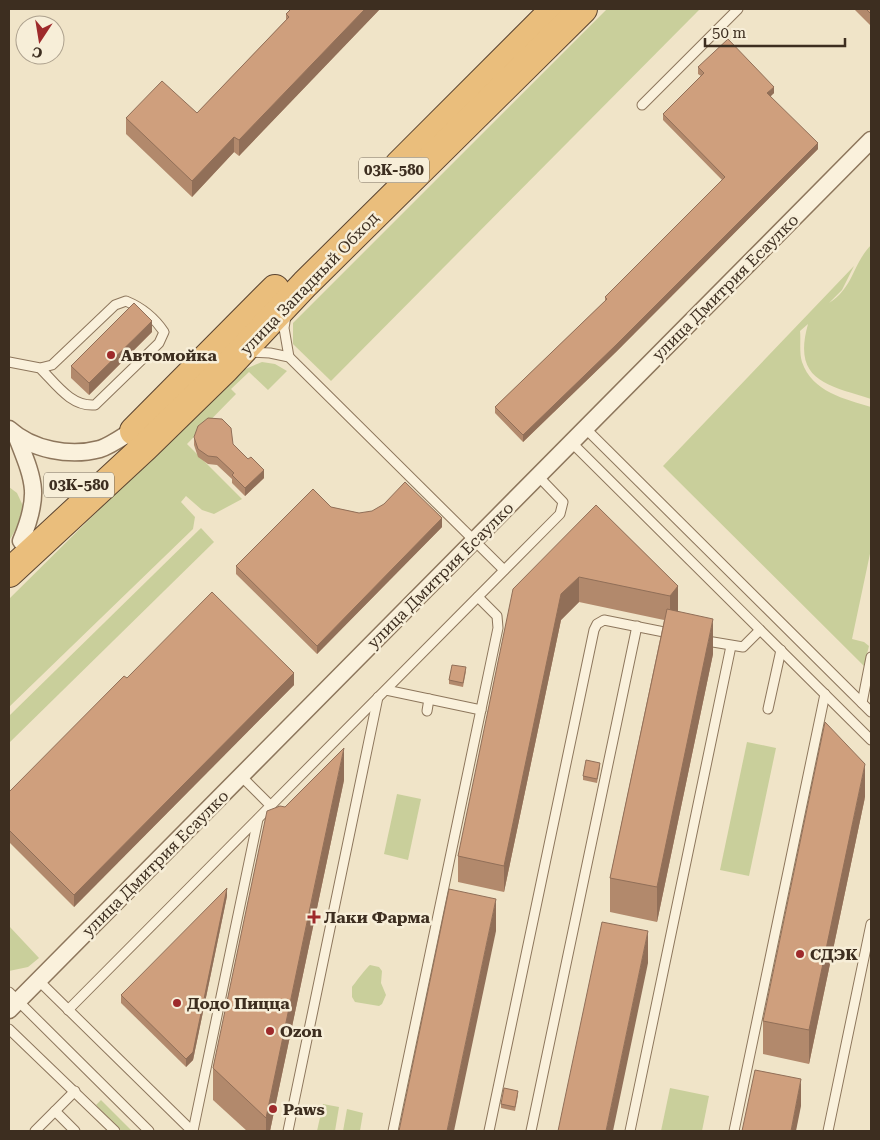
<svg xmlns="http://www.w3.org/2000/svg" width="880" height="1140" viewBox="0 0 880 1140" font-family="'Roboto Serif',serif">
	<rect width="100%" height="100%" fill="#f0e4c8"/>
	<!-- green -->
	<g fill="#c9cf9b">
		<path d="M607,9H700L331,381L293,344V323Z"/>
		<path d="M871,245V399C827,385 792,381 808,324L800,331C801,340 799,353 802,362C812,392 845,399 871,407V549L852,639L864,642L869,646L864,666L663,466L854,266L842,290L829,303C854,287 852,265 871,245Z"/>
		<path d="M262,362L275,364L287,371L268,390L249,372L231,389L236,394L187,444L242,499L214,514L202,510L186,496L181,502L195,517L193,529L9,707V599L232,378L243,370Z"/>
		<path d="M9,487L17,493L23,506L17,527L9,541Z"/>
		<path d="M201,528L214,542L9,743V716Z"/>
		<path d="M747,742L776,748L749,876L720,870Z"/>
		<path d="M397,794L421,799L408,860L384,854Z"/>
		<path d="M9,926L39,958L28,967L9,971Z"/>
		<path d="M370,965L379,967L382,971L381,983L386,995L382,1004L379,1006L355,1002L352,997V987C355,983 367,967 370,965Z"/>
		<path d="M670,1088L709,1096L702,1131H661Z"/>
		<path d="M101,1100L132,1131H122L96,1105Z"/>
		<path d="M323,1104L339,1107L335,1131H317Z"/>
		<path d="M347,1109L363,1113L360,1131H343Z"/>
	</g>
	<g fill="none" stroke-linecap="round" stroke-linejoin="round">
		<defs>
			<g id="service">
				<path d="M642,105L738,9"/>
				<path d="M286,316L284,328L289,357"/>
				<path d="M248,352L270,353L289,357L504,570"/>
				<path d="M9,362L40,368L52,365L115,305L126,301C143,308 154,317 164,332L159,343L95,405C71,407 56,384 40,368"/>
				<path d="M585,428L871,712"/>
				<path d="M571,442L871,740"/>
				<path d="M701,640L743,647L760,630"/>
				<path d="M386,690L481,710"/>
				<path d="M862,703L871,657"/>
				<path d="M768,709L781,650"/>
				<path d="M427,711L429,699"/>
				<path d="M241,776L271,806"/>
				<path d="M38,980L192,1131"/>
				<path d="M9,992L149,1131"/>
				<path d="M68,1010L560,514L563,502L538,476"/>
				<path d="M9,1029L115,1131"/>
				<path d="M55,1111L75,1131"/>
				<path d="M35,1131L75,1091"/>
				<path d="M193,1131L258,819"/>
				<path d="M288,1131L378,697"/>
				<path d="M393,1131L498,628L497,616L478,597"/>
				<path d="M489,1131L594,630L597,624L604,620L674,634"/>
				<path d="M531,1131L637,626"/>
				<path d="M630,1131L731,646"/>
				<path d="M734,1131L825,694"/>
				<path d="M828,1131L871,924"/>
			</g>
			<g id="minor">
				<path d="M9,429C32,450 70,457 100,449C112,445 125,435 137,428"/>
				<path d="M16,435C34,481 41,493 21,541"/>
				<path d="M9,1010L871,140"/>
			</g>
			<g id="trunk">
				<path d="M399,165L555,9"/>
				<path d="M134,431L275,289"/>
				<path d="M9,573L145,447L225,369L305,284L583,9"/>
			</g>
		</defs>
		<!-- service casing -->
		<use href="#service" stroke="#8d765c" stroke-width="11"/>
		<!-- minor casing -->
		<use href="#minor" stroke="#8d765c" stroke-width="19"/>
		<!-- trunk casing -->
		<use href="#trunk" stroke="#5b4430" stroke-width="30"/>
		<!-- service -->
		<use href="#service" stroke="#faf1dc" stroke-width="9"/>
		<!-- minor -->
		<use href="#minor" stroke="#faf1dc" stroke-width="16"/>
		<!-- trunk -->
		<use href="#trunk" stroke="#eabe7c" stroke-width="28"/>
	</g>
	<!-- wall -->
	<g fill="#b2896c">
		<path d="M291,9H380L239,156L234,152L192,197L126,134V118L197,113L286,20V14Z"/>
		<path d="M854,9H871V26Z"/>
		<path d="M698,67L774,93L770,96L818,149L616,352L523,442L495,413V407L605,301V297L722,180L663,120V114L701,76L698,74Z"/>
		<path d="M152,332L89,395L71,378V366Z"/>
		<path d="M194,437L233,444L264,478L245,496L232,483V479L217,465L208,464L198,457L194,445Z"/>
		<path d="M596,505L678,586V612L713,654L657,922L610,912V878L664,620L579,602L561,620L504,892L458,882V856Z"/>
		<path d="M331,507L359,513L442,527L317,654L236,574V566Z"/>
		<path d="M466,671L463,687L449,684V680Z"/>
		<path d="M127,678L294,685L74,907L9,842V792Z"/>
		<path d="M600,767L597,783L583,780V776Z"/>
		<path d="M344,780L270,1131H247L213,1100V1068L285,807Z"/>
		<path d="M865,797L809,1064L763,1054V1021Z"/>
		<path d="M227,896L193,1060L186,1067L121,1003V995Z"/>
		<path d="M518,1095L515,1111L501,1108V1104Z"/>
	</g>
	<!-- shaded-wall -->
	<g fill="#916f58">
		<path d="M365,9H380L239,156V140Z"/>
		<path d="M774,87V93L767,100V93Z"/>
		<path d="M234,137V152L192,197V181Z"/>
		<path d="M818,143V149L616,352L523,442V435Z"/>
		<path d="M152,321V332L89,395V383Z"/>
		<path d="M264,470V478L245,496V488Z"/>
		<path d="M442,518V527L317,654V646Z"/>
		<path d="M579,577V602L561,620L504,892V866L561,594Z"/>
		<path d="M678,586V612L670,621V596Z"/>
		<path d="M713,619V654L657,922V887Z"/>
		<path d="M294,673V685L74,907V895Z"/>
		<path d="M344,748V780L270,1131H266V1118Z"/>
		<path d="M865,764V797L809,1064V1030Z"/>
		<path d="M227,888V896L193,1060L186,1067V1059Z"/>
		<path d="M496,899V931L454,1131H447Z"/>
		<path d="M648,931V963L613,1131H606Z"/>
		<path d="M801,1079V1106L796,1131H791Z"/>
	</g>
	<!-- building -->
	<g fill="#cf9f7d" stroke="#916f58">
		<path d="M291,9H365L239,140L234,137L192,181L126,118L162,81L197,113L289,17L286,14Z"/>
		<path d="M866,9H871V14Z"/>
		<path d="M728,39L774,87L767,93L818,143L616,345L523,435L495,407L607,299L605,297L725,177L663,114L704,73L698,67Z"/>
		<path d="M134,303L152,321L89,383L71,366Z"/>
		<path d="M208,418L222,419L231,428L233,444L248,459L251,457L264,470L245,488L232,475L234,473L217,457L208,456L198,449L194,437L198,426Z"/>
		<path d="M405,482L442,518L317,646L236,566L313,489L331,507L359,513L372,511L384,504Z"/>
		<path d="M596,505L678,586L670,596L579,577L561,594L504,866L458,856L513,589Z"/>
		<path d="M212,592L294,673L74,895L9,830V792L124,676L127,678Z"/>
		<path d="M667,609L713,619L657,887L610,878Z"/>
		<path d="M452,665L466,667L463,683L449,680Z"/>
		<path d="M825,722L865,764L809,1030L763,1021Z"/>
		<path d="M344,748L315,884L266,1118L213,1068L267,811L280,806L285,807Z"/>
		<path d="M586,760L600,763L597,779L583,776Z"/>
		<path d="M227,888L193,1052L186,1059L121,995Z"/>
		<path d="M449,889L496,899L447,1131H399Z"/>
		<path d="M602,922L648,931L606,1131H558Z"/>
		<path d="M755,1070L801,1079L791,1131H742Z"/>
		<path d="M504,1088L518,1091L515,1107L501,1104Z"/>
	</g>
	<!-- markers -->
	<g fill="#9e2a2b" stroke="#f7eed8" stroke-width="2">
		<circle cx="111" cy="355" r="5"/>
		<path d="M311.5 909.5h5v5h5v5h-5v5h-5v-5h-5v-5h5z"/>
		<circle cx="800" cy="954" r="5"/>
		<circle cx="177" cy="1003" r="5"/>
		<circle cx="270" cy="1031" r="5"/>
		<circle cx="273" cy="1109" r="5"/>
	</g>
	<g text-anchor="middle" stroke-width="5" stroke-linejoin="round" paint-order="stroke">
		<!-- shield labels -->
		<g fill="#f7eed8" stroke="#756857" stroke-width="1">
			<rect x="359" y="157.5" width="70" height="25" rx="4"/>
			<rect x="44" y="472.5" width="70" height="25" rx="4"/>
		</g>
		<g font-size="15" font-weight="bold" fill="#3d2e20">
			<text x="394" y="175">03К-580</text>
			<text x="79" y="490">03К-580</text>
		</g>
		<!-- street labels -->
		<g font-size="16" fill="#3d2e20" stroke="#f7eed8">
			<text transform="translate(309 283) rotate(-46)" y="6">улица Западный Обход</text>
			<text transform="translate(725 287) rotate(-45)" y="6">улица Дмитрия Есаулко</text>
			<text transform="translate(440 575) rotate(-45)" y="6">улица Дмитрия Есаулко</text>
			<text transform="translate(155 863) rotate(-45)" y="6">улица Дмитрия Есаулко</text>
		</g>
		<!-- poi labels -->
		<g font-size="16" font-weight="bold" fill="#3d2e20" stroke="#f7eed8" text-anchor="start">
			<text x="121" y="361">Автомойка</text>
			<text x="324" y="923">Лаки Фарма</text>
			<text x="810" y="960">СДЭК</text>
			<text x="187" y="1009">Додо Пицца</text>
			<text x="280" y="1037">Ozon</text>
			<text x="283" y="1115">Paws</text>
		</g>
	</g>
	<!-- border -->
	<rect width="880" height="1140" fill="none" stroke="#3d2e20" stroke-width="20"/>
	<!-- north arrow -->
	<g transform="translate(40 40) rotate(192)"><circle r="24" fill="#f7eed8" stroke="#ada18e"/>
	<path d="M0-4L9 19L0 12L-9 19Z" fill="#9e2a2b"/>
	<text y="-8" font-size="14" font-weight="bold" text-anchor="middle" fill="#3d2e20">С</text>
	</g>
	<!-- scale -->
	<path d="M705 38v8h140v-8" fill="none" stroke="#3d2e20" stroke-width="2.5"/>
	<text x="712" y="38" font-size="15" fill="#3d2e20" stroke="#f7eed8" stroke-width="4" paint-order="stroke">50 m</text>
</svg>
